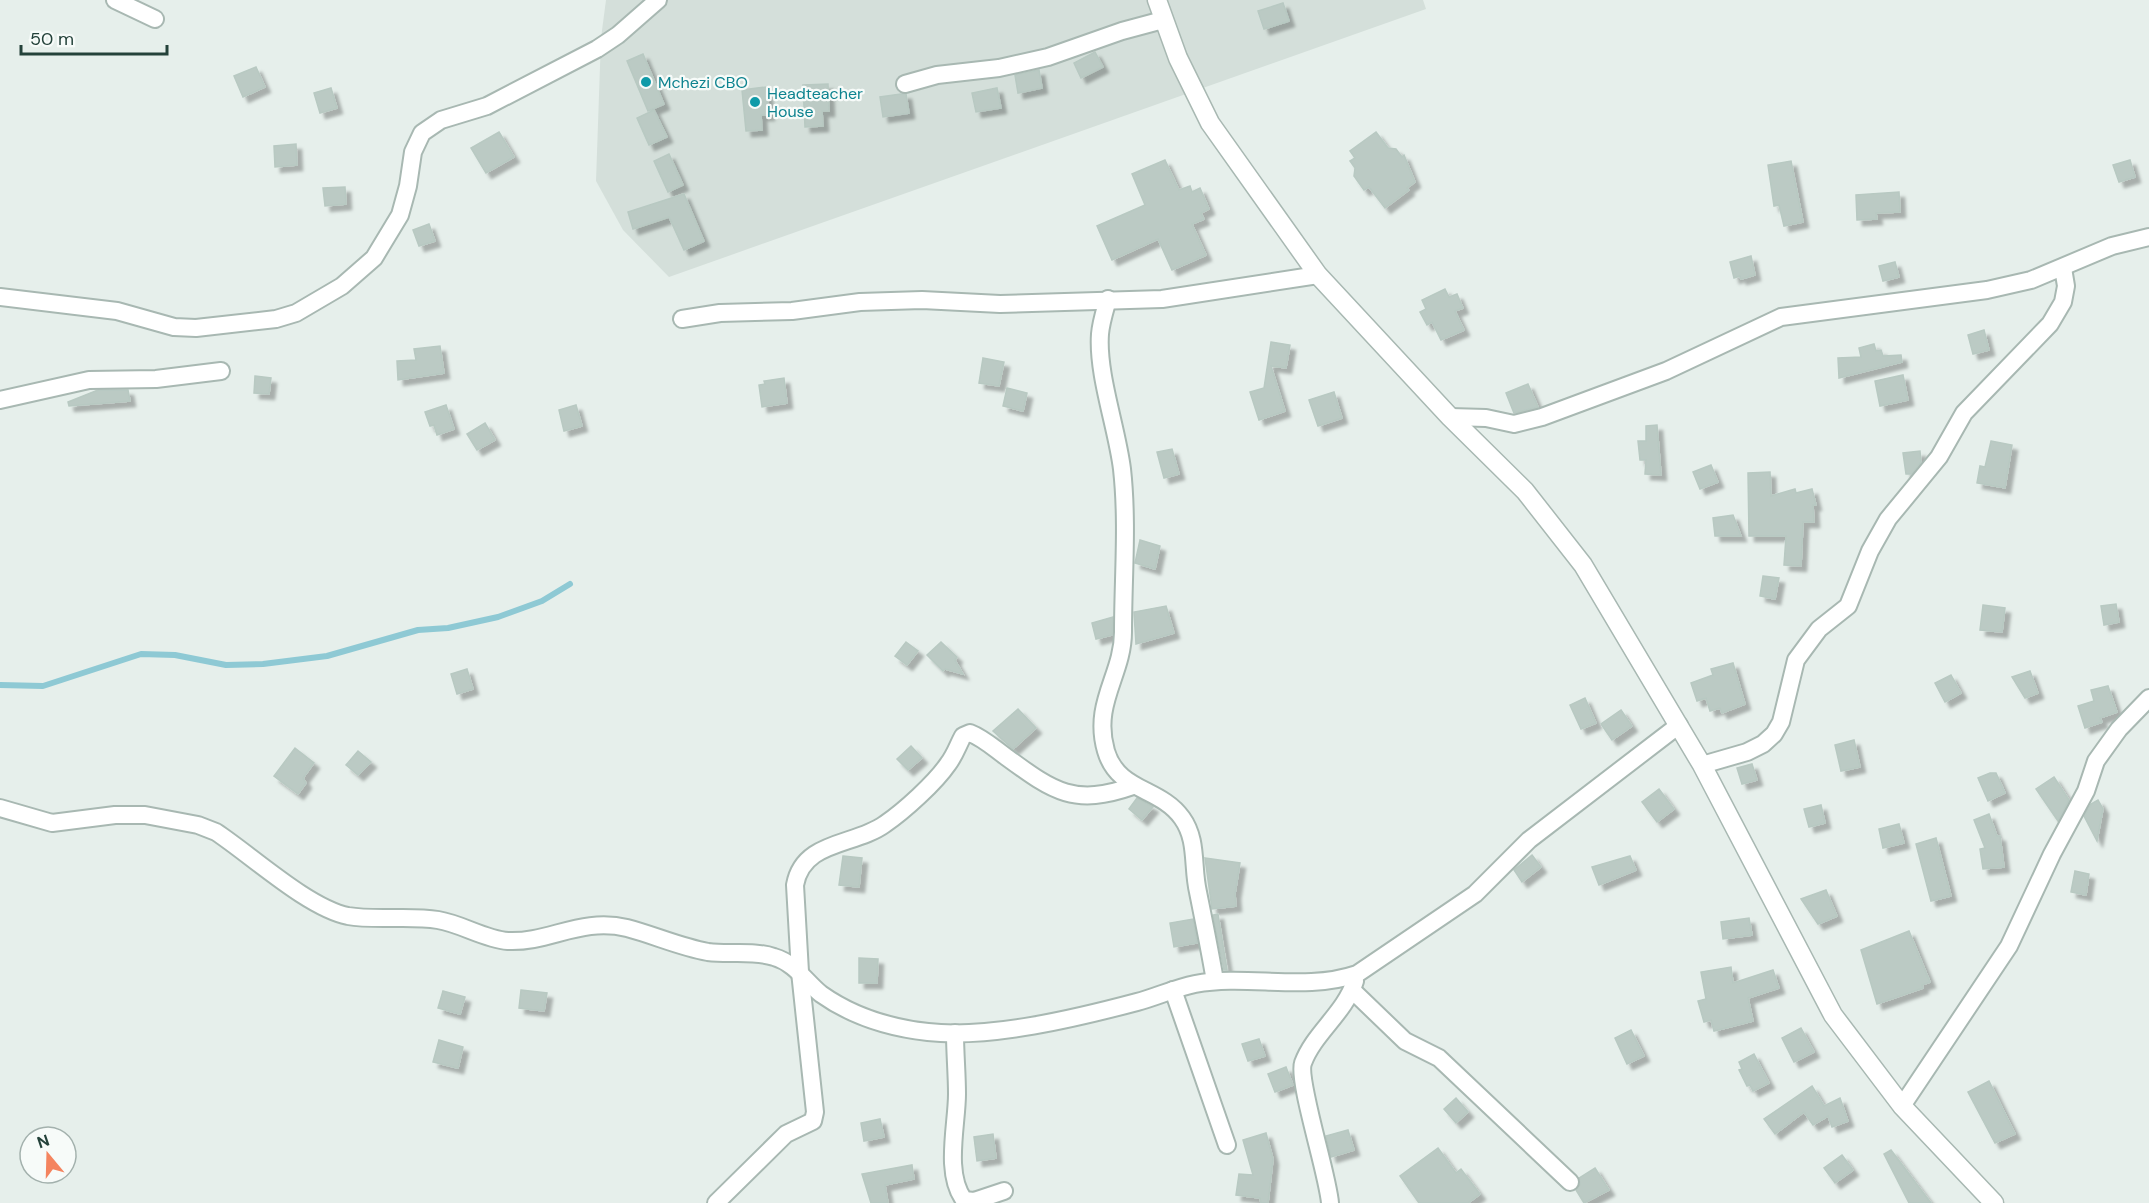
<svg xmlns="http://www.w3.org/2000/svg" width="2149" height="1203" viewBox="0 0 2149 1203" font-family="'DM Sans',sans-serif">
	<defs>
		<filter id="shadow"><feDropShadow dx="5.5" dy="5.5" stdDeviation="1.5" flood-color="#0004"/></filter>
	</defs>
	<rect width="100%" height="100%" fill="#e6efeb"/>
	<!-- built -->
	<path fill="#d4dfda" d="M606,0H1423L1426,9L669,277L623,230L596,181L601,38Z"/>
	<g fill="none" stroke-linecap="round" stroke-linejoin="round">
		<!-- stream -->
		<path stroke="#8ec9d4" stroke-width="6" d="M0,685L43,686L141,654L175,655L226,665L263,664L327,656L418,630L448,628L498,617L542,601L570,584"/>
	</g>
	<!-- building -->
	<g fill="#bbcac4" stroke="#b8c9c2" stroke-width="1.5" filter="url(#shadow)">
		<path d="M1283,3L1289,21L1264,29L1258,11Z"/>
		<path d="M1095,52L1103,67L1081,78L1074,63Z"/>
		<path d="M643,54L664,104L648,111L627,61Z"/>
		<path d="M256,67L265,87L243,97L234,76Z"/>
		<path d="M1039,70L1042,88L1018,93L1015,75Z"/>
		<path d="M828,84L829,111H822L823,126L805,127L803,85Z"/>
		<path d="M766,87L769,115H761L762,130L746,131L742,90Z"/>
		<path d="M331,88L337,108L320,113L314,93Z"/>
		<path d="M997,88L1001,108L976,112L972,93Z"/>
		<path d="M901,94H906L909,113L883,117L880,97Z"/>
		<path d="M654,110L667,137L649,145L637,118Z"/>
		<path d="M499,132L514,157L486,173L471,148Z"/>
		<path d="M1376,132L1388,148L1396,149L1402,157L1404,155L1415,182L1407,188L1409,190L1385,208L1369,187L1364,190L1354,176L1355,168L1350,161L1355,158L1350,151Z"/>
		<path d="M296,144L297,165L275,167L274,146Z"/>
		<path d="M669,154L683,185L668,192L654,161Z"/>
		<path d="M1165,160L1179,190L1190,186L1192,192L1200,188L1209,209L1201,213L1204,219L1192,224L1206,255L1172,270L1158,239L1112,260L1097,226L1145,205L1132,174Z"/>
		<path d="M2130,160L2135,177L2119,182L2113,165Z"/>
		<path d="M1791,161L1803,222L1784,226L1779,205L1774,206L1768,165Z"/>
		<path d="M345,187L346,204L325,206L323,188Z"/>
		<path d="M1899,192L1900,212L1876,213L1877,219L1857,220L1856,195Z"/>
		<path d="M684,194L704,241L684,250L669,217L633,229L628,212Z"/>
		<path d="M429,224L435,241L419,246L413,230Z"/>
		<path d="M1751,256L1755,275L1741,279L1740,276L1734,278L1730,262Z"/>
		<path d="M1895,262L1899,277L1883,281L1879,266Z"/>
		<path d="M1445,289L1449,297L1457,294L1463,308L1455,311L1464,330L1441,340L1432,322L1427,325L1420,312L1426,309L1422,300Z"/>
		<path d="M1984,330L1989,350L1973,354L1968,335Z"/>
		<path d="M1271,342L1290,345L1286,368L1271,366L1285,411L1259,420L1250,392L1264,388Z"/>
		<path d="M1874,344L1876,351L1881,350L1883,356L1901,355L1902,362L1839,378L1838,358L1861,357L1859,348Z"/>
		<path d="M440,346L444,373L398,380L397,361L416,360L414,349Z"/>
		<path d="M983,358L1004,362L999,386L979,383Z"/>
		<path d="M1903,375L1908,400L1880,406L1875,381Z"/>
		<path d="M255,376L271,378L269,394L254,393Z"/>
		<path d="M784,378L787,403L762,407L759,385L765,384L764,381Z"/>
		<path d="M1528,384L1538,407L1514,413L1506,393Z"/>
		<path d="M1007,388L1027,393L1023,411L1003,406Z"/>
		<path d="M98,390H128L130,401L69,406L68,402Z"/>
		<path d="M1334,392L1342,418L1318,426L1309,400Z"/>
		<path d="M446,405L454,429L437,435L434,425L430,426L425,412Z"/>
		<path d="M576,405L582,426L564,431L559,410Z"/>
		<path d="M485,423L495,440L477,450L467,434Z"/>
		<path d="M1657,425L1661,475L1645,474L1646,460H1640L1638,441H1646V426Z"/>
		<path d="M1991,441L2012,445L2005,488L1977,483L1980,466L1985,467Z"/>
		<path d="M1172,449L1179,474L1164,478L1157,452Z"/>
		<path d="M1920,451L1921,462L1912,474H1906L1903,453Z"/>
		<path d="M1711,465L1718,482L1700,489L1693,472Z"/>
		<path d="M1770,472L1771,496L1795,489L1796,493L1812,489L1816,505H1813L1814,522H1803L1801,566L1784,565L1786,536H1749L1748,473Z"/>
		<path d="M1733,515L1741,536H1715L1713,518Z"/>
		<path d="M1140,540L1160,546L1155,569L1135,563Z"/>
		<path d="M1763,576L1779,578L1775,599L1760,596Z"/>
		<path d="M2116,604L2119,622L2104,625L2101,606Z"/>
		<path d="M1983,605L2005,608L2002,632L1980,630Z"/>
		<path d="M1166,606L1174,633L1136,644L1134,612Z"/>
		<path d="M1113,617L1112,635L1096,639L1092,623Z"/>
		<path d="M906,642L918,651L907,665L895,656Z"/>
		<path d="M941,642L957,657L955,660L963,674L945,669L943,671L927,655Z"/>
		<path d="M1733,663L1745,704L1722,713L1720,708L1710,711L1706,698L1697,701L1691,683L1713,675L1711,669Z"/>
		<path d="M467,669L473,689L457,694L451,674Z"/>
		<path d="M2030,671L2038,693L2025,698L2012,677Z"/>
		<path d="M1951,675L1961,693L1945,702L1935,683Z"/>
		<path d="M2108,686L2117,712L2100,718L2102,722L2085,728L2078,706L2094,701L2091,690Z"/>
		<path d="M1585,698L1596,723L1581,729L1570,705Z"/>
		<path d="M1018,709L1036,728L1013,749L993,731Z"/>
		<path d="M1621,710L1632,726L1612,740L1601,724Z"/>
		<path d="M1854,740L1860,767L1841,771L1835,745Z"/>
		<path d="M911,746L922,758L908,770L897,759Z"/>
		<path d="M295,748L314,763L303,778L306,783L298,794L274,776Z"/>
		<path d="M358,751L371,762L358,775L346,765Z"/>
		<path d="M1752,764L1757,780L1742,784L1737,768Z"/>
		<path d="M1990,773H1996L2005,793L1988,801L1978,778Z"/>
		<path d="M2054,777L2069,800L2058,821L2036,789Z"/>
		<path d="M1659,789L1674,809L1657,822L1642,802Z"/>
		<path d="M1137,798L1153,807L1142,820L1129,809Z"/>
		<path d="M2098,800L2103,809L2097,841L2084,816L2091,804Z"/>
		<path d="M1821,805L1825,823L1809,827L1804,809Z"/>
		<path d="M1989,814L1997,836H2000L2004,867L1983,869L1980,849L1985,848L1974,820Z"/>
		<path d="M1899,824L1904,843L1883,848L1879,829Z"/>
		<path d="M1936,838L1951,896L1931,901L1916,844Z"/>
		<path d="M1532,855L1541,867L1522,882L1514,870Z"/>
		<path d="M843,856L862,858L859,887L839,885Z"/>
		<path d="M1630,856L1636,870L1599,885L1592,867Z"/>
		<path d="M1205,858L1240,863L1235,894L1236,906L1212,909Z"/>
		<path d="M2075,871L2089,874L2086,895L2071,892Z"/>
		<path d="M1826,890L1837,916L1818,924L1801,899Z"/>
		<path d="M1218,914L1227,970H1224L1213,915Z"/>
		<path d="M1749,918L1752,935L1723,939L1721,922Z"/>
		<path d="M1193,919L1197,943L1174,947L1170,923Z"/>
		<path d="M1909,931L1930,982L1922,985L1923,988L1877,1004L1861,950Z"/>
		<path d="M859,958L878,959L877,983H859Z"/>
		<path d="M1731,967L1733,983L1773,970L1779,988L1748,998L1753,1021L1714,1031L1711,1020L1704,1022L1698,1001L1706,999L1701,972Z"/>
		<path d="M521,990L547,993L544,1011L519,1008Z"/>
		<path d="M443,991L465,997L460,1014L438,1008Z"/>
		<path d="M1801,1028L1814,1052L1794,1062L1782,1038Z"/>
		<path d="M1631,1030L1644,1056L1627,1064L1615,1038Z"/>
		<path d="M1259,1039L1265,1056L1248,1061L1242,1044Z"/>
		<path d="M439,1040L463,1047L458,1068L433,1062Z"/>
		<path d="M1754,1054L1769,1083L1753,1091L1750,1085L1747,1086L1739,1070L1742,1069L1739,1062Z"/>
		<path d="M1286,1067L1293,1085L1275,1092L1268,1074Z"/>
		<path d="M1989,1081L2015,1134L1995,1143L1968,1092Z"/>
		<path d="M1812,1086L1824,1106L1840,1098L1848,1121L1832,1127L1828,1116L1813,1125L1804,1112L1775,1134L1764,1119Z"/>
		<path d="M1456,1098L1468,1112L1456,1123L1444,1109Z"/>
		<path d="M880,1119L884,1137L864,1141L861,1123Z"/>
		<path d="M1348,1130L1354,1150L1331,1157L1326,1136Z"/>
		<path d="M1266,1133L1273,1159L1268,1203H1261L1260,1198L1236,1195L1239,1174L1253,1175L1243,1140Z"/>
		<path d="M993,1134L996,1158L977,1161L974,1137Z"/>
		<path d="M1438,1148L1456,1173L1461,1169L1480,1194L1468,1203H1419L1400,1176Z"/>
		<path d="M1891,1150L1931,1203H1909L1884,1154Z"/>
		<path d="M1842,1155L1853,1170L1835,1183L1824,1168Z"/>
		<path d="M912,1165L914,1179L885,1185L888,1203H871L862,1174Z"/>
		<path d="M1595,1168L1609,1190L1584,1203L1576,1190L1580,1184L1579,1178Z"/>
	</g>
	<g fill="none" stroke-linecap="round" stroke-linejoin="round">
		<defs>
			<g id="minor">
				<path d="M115,0L155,19"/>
				<path d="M905,84L937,75L999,68L1048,57L1122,31L1163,20"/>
				<path d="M0,297L117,311L174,327L196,328L276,319L296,313L342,286L374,258L400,215L408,186L413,152L422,133L441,120L487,106L597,49L618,35L658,0"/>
				<path d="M1108,299C1105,310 1101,322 1100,334C1097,374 1117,428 1122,469C1128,523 1123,578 1123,632C1123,675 1092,703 1106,751C1118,792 1160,787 1182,818C1198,840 1192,867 1198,892C1204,922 1210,951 1215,981"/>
				<path d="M682,319L720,313L792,311L860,302L922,300L1000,304L1162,299L1318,275"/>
				<path d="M0,400L89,380L156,379L221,371"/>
				<path d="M1450,417L1486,418L1514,424L1542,417L1666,371L1781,317L1987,290L2031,280L2112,246L2149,237"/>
				<path d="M1702,765L1747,752L1763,744L1774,734L1781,722L1796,660L1819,629L1848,606L1870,551L1888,519L1939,457L1964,413L2050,324L2063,302L2066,286L2063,268"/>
				<path d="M0,808L52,823L115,815H145L198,825L216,832C251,855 308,908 348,916C377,921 409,915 438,920C462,924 484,939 508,941C549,943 581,917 627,928C654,935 680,947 708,952C730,955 753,950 774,957C795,963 805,981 821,994C852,1016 891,1028 928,1032C990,1039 1077,1018 1137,1002C1156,997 1175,988 1195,984C1248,974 1304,992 1357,974L1475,894L1529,840L1679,725"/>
				<path d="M1173,990L1227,1145"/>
				<path d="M1352,990L1405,1041L1439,1058L1570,1182"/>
				<path d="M955,1033C955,1053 957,1074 957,1094C957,1125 944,1173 964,1200L974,1201L1004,1191"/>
				<path d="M1902,1106L2009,946L2052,854L2086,791L2096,761L2119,729L2149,698"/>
				<path d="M716,1203L786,1134L813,1121L815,1112L800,972L795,885C803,840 855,846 885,824C904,811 935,783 948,764C955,755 958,745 963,736L970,733C983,738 994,748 1005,756C1053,791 1073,807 1133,786"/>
				<path d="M1330,1203C1328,1175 1297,1080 1303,1063C1314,1033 1345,1013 1355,981"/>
			</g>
			<path id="tertiary" d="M1157,0L1178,58L1210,123L1318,275L1450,417L1525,491L1583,565L1702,765L1833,1015L1902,1106L1994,1203"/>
		</defs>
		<!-- minor casing -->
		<use href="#minor" stroke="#a8b8b2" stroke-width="20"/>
		<!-- tertiary casing -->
		<use href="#tertiary" stroke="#a8b8b2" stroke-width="21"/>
		<!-- minor -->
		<use href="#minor" stroke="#fff" stroke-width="16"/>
		<!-- tertiary -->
		<use href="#tertiary" stroke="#fff" stroke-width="18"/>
	</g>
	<!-- markers -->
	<g fill="#0f9aa8" stroke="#f7fbf9" stroke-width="2">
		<circle cx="646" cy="82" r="6"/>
		<circle cx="755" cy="102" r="6"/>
	</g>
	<g text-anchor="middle" stroke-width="4.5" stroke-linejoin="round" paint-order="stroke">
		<!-- culture labels -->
		<g font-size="16" fill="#0d838f" stroke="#f7fbf9" text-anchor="start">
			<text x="658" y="88">Mchezi CBO</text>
			<text x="767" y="99">Headteacher<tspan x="767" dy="18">House</tspan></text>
		</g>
	</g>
	<!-- north arrow -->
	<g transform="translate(48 1155) rotate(341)"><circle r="28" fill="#f7fbf9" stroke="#a3b1ad" stroke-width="1.5"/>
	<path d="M0-4.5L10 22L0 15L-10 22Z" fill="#f4845f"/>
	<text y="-9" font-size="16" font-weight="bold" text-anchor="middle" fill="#24423a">N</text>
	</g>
	<!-- scale -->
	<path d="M21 45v9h146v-9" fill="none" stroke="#24423a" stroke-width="3"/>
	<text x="30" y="45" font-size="18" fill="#24423a" stroke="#f7fbf9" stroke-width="4.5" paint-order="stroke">50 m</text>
</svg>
